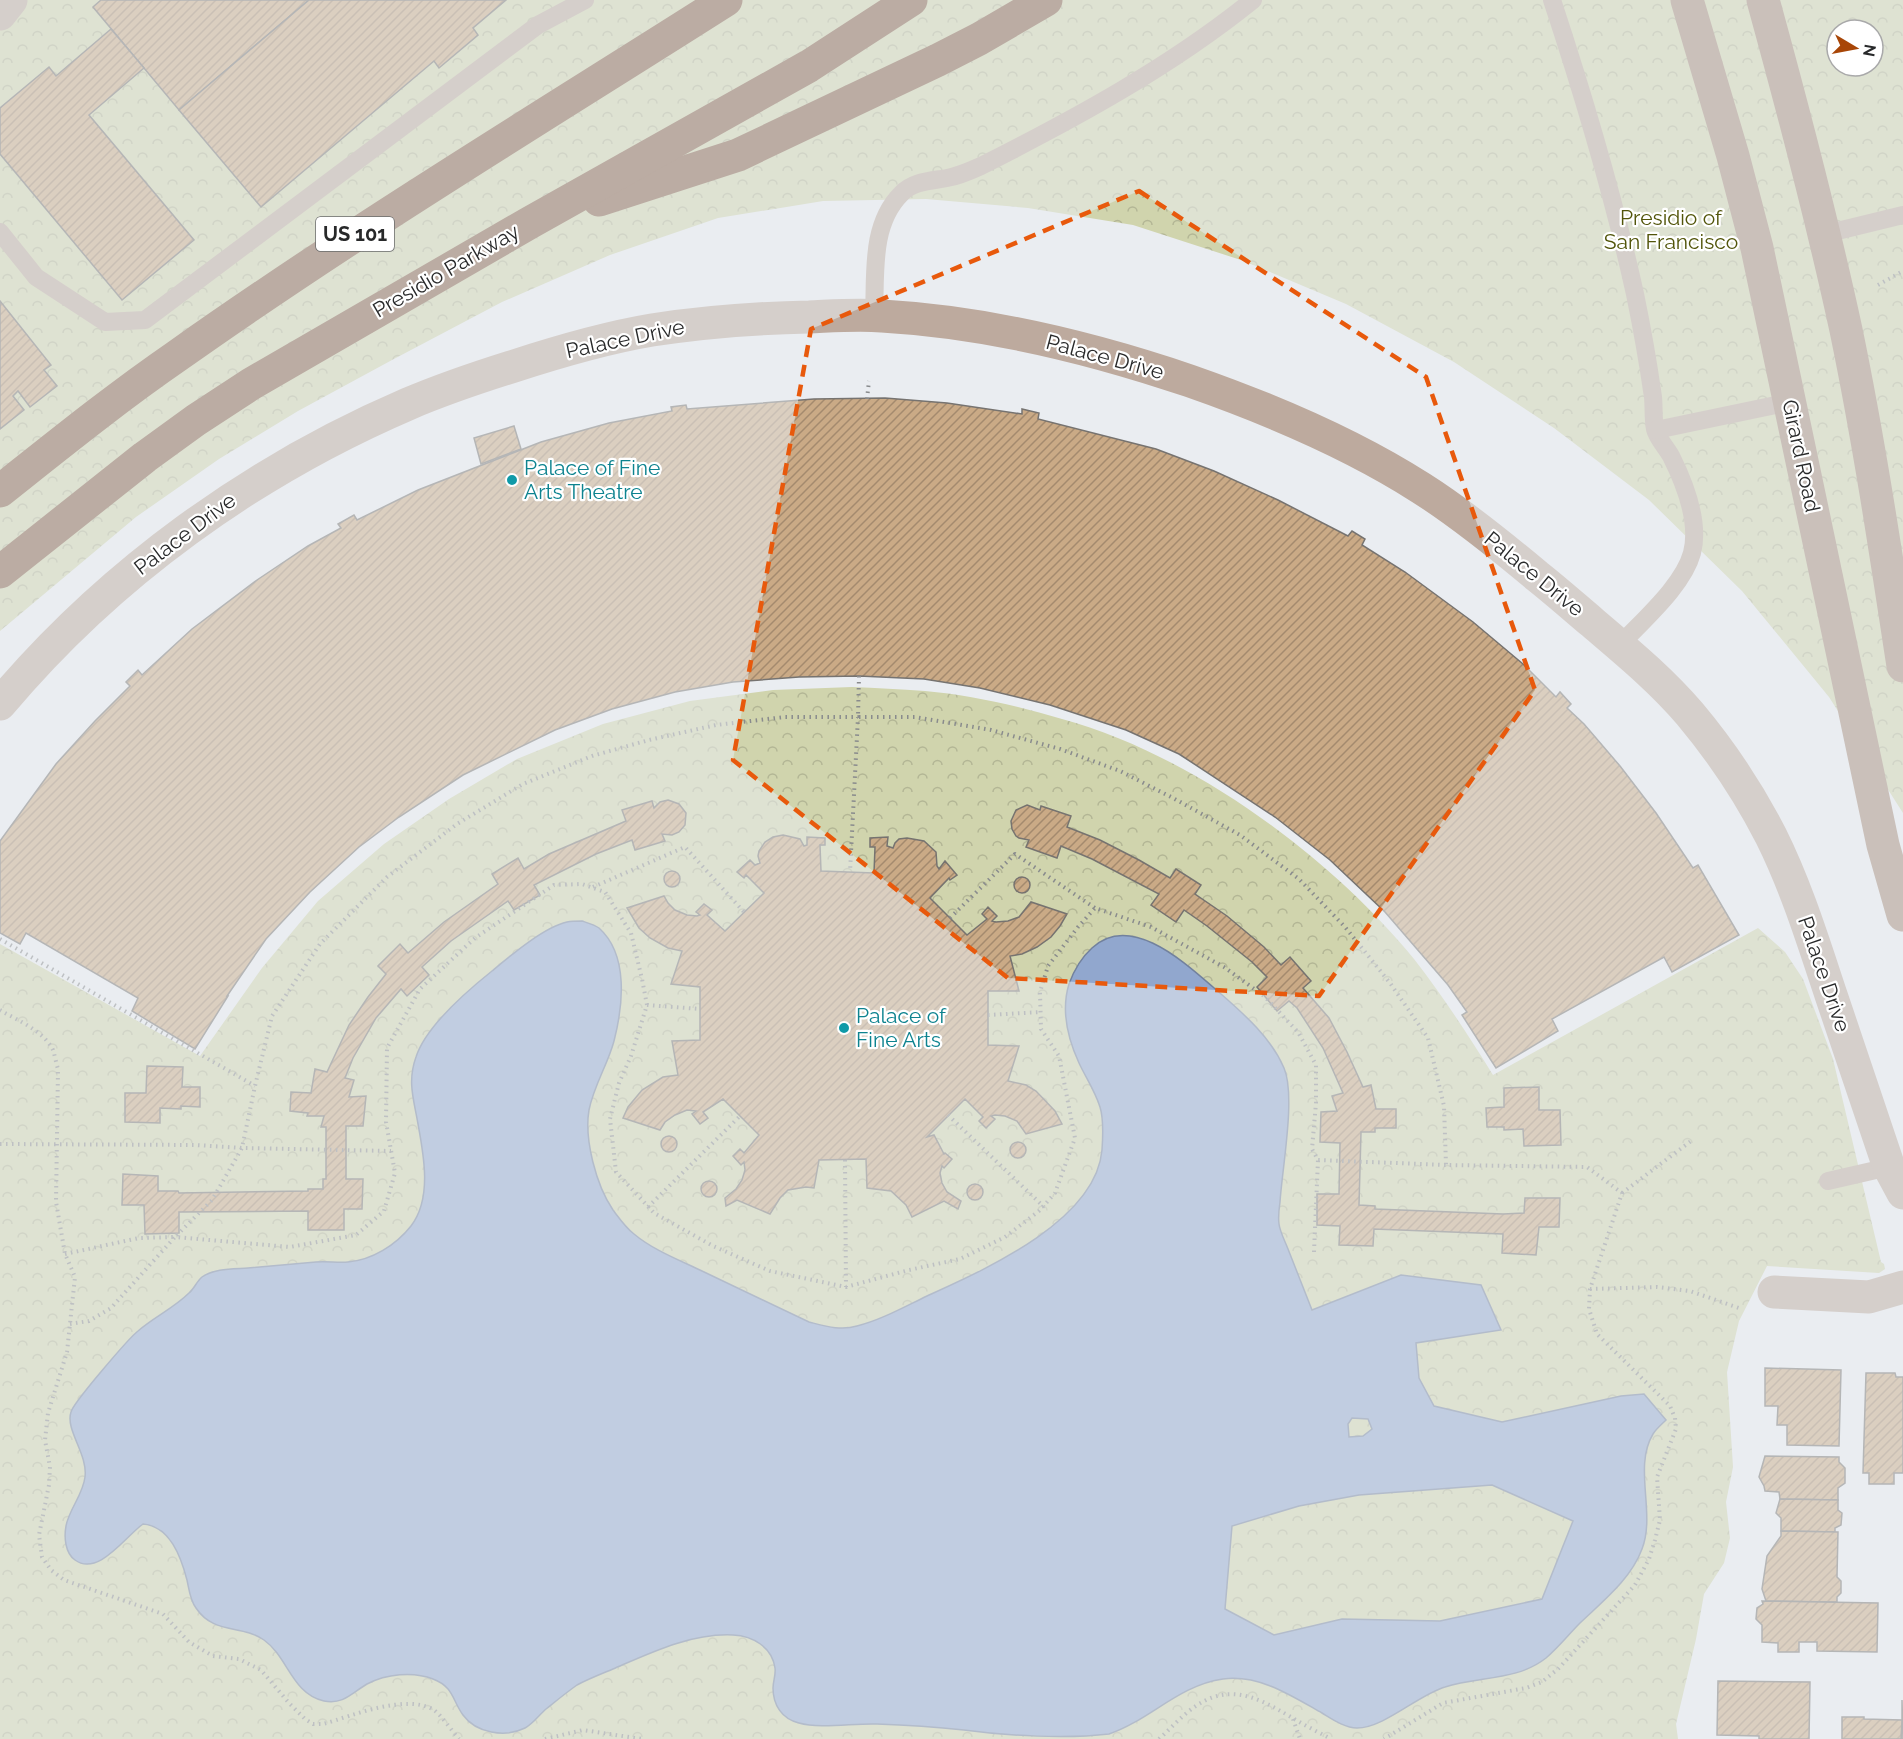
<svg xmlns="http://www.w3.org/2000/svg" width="1903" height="1739" viewBox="0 0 1903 1739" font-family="Raleway,sans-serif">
	<defs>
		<pattern id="park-crowns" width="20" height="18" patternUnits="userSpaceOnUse" patternTransform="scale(1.5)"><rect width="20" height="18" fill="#d0d4ad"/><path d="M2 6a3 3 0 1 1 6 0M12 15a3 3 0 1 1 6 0" fill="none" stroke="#b3b695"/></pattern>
		<pattern id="building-hatch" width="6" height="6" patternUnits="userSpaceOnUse" patternTransform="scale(1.5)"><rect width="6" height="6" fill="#caaa86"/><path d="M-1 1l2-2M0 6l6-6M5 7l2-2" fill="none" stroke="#a48a6e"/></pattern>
	</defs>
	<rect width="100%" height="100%" fill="#eaedf1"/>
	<!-- park -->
	<g fill="url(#park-crowns)" fill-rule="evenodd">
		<path d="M0,0H1903V813L1829,697L1742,591L1649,500L1554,428L1454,362L1346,304L1244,261L1133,225L1028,208L926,199L823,201L718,218L610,255L502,302L392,360L298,411L219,459L136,517L0,631ZM1837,30H1873V66H1837Z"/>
		<path d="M852,687C876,688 900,689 925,691C971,695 1018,706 1062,719C1191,754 1330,856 1414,959C1443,996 1468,1035 1493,1075L1758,928L1785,952L1803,979L1833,1059L1881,1262L1884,1264L1885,1269L1879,1273L1767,1266L1739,1321L1727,1372L1733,1467L1726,1502L1730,1538L1724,1563L1704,1594L1696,1639L1676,1724L1678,1739H0V944L200,1056L262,968L318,901L384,844L449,799L517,759L603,724L690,701L773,690Z"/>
	</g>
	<!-- water -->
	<path fill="#91a7ce" stroke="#72819d" stroke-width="1.5" fill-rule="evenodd" d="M582,921C588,923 595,925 599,928C629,955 623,1006 614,1041C608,1064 594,1085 589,1110C584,1139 596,1185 613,1210C619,1218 626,1228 634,1234C653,1250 679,1260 702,1271C738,1288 774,1305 809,1322C825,1326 841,1331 857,1326C881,1320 904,1307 927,1296C984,1270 1096,1221 1102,1150C1103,1136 1104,1120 1100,1107C1095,1091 1086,1078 1079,1063C1068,1039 1061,1010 1069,984C1074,970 1081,958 1092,948C1130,912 1184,962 1213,987C1239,1010 1270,1035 1284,1068C1296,1096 1282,1169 1280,1202C1279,1209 1278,1217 1279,1224C1280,1232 1285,1241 1288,1249C1296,1269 1304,1290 1312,1310L1401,1275L1481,1285L1501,1330L1416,1343L1419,1378L1434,1406L1502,1422L1621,1396L1644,1394L1666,1420C1662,1424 1656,1429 1653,1434C1633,1467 1656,1513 1642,1549C1631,1579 1603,1601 1580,1623C1569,1634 1559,1647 1546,1658C1517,1681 1479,1676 1445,1687C1418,1695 1384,1728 1357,1728C1345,1728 1332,1719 1322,1713C1292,1696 1259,1674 1223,1679C1179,1685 1150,1720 1109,1734C1067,1739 1008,1736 964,1730C936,1727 906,1725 877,1724C854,1723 820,1729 799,1723C782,1719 773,1705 773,1688C773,1681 776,1675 775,1668C772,1647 753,1636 733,1635C691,1633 650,1653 613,1669C601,1674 588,1679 577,1685C567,1692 556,1701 546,1709C539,1715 533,1724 525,1728C505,1738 476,1733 463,1715C452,1700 454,1687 433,1679C413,1671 386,1674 367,1684C352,1693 343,1705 324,1701C292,1694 288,1657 264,1640C241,1624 214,1635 196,1608C190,1600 189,1589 187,1580C181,1557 170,1526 143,1524C125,1537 98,1577 75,1560C65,1553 64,1537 66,1526C69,1509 83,1495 85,1477C88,1454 65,1430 71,1412C73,1403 129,1338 138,1331C154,1317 174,1308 189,1293C194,1289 197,1281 202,1277C214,1268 234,1269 248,1268C271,1266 294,1264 316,1262C327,1261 338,1263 348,1262C372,1260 396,1245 411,1226C432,1199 424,1156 418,1124C414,1100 407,1082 416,1057C426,1026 467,991 492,971C510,956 544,927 567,922C572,921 577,921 582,921ZM1352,1418L1368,1419L1372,1429L1363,1436L1349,1437L1348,1424ZM1492,1485L1573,1521L1542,1599L1440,1621L1342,1619L1274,1635L1225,1609L1232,1526L1299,1506L1359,1495Z"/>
	<!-- building -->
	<g fill="url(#building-hatch)" stroke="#767370" stroke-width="1.5">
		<path d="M101,0H309L179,110L93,7Z"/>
		<path d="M309,0H506L473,28L478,35L439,68L434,61L261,207L179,110Z"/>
		<path d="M111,29L144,68L89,115L194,240L122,300L0,154V108L49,67L56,76Z"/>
		<path d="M0,301L51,365L44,370L57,386L30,407L18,391L13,396L24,410L0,429Z"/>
		<path d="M885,398L947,403L1022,414V409L1039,413L1038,419L1156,449L1214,471L1278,500L1348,536L1352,531L1365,539L1362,545L1405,572L1473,622L1523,664L1556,697L1560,692L1571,704L1567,708L1584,724L1620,766L1656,813L1693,868L1698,865L1739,935L1672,972L1664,957L1552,1019L1558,1031L1496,1068L1462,1015L1467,1012L1448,985L1385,912L1330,860L1275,817L1179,754L1126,730L1050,705L980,688L924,679L859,676L799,677L733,682L675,692L612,709L555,730L463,775L399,817L359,847L310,892L266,939L227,996H228L195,1049L132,1011L138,998L26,933L20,944L0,933V841L56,764L95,721L130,686L126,682L138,670L142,675L192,629L257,580L308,546L341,528L338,524L354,515L357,520L418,490L541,442L609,423L672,411L671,407L686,405L687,409L814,399Z"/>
		<path d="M514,426L521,449L481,464L474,438Z"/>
		<path d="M668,800L679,804L686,813L685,825L679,832L672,835L662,834L665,841L635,850L632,840L596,854L534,885L540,895L514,910L508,901L451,941L422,967L429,975L407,996L401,989L376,1018L353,1058L345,1078L354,1080L349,1097L366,1096L363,1126H346V1179H363L362,1209H344V1230H308V1211L179,1212V1233L145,1234L144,1205H122L123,1174L158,1176V1191H178L179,1193L308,1191V1189H323V1179H326V1127H321L324,1116H307L308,1113L290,1111L291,1092L311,1093L315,1069L327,1072L349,1025L368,997L386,974L378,966L400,944L408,953L444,922L498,884L492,874L518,858L524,869L549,854L626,821L622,810L652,801L654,808L660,802Z"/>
		<path d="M1027,805L1040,810L1041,806L1071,816L1067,827L1100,840L1139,860L1170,878L1176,869L1201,885L1195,894L1227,916L1264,947L1281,965L1290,957L1311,981L1303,988L1329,1018L1347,1052L1363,1087L1371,1085L1376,1109H1396V1128H1375V1132H1361L1359,1205L1375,1206V1209L1503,1214L1524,1213L1525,1198H1560L1559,1227H1539L1536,1255L1502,1253L1503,1234L1374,1229L1373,1246L1339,1245L1340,1226L1317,1225V1194H1339L1340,1143L1320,1142L1321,1112L1337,1111L1332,1096L1343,1093L1323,1048L1297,1008L1289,1001L1277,1011L1257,987L1267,977L1252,962L1207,926L1184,910L1176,922L1151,905L1159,894L1092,859L1061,846L1057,858L1026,847L1029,840L1019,838L1016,836L1012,829L1011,821L1016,810Z"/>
		<path d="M783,835L800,839L804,846L807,845V837L825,838V845H820L821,871L874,873L875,847H870V838L888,837L887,846L893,848L895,843L899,839L907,838L924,841L936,852L937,866L939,869L945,861L957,875L950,880L949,878L930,898L967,935L987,919L982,914L988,907L997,916L992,921L996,922L1008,921L1019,917L1031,902L1067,914L1060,926L1051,937L1037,947L1022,954L1010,956L1019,991H988V1045L1019,1046L1008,1081L1026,1085L1036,1091L1055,1111L1062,1124L1026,1134L1017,1121L1005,1116L995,1115L991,1116L995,1119L986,1128L979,1121L983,1117L965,1099L927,1137L934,1135L944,1154L945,1153L952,1159L944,1168L942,1166L940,1173L942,1183L947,1192L961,1201L958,1209L944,1201L912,1217L906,1205L891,1191L867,1188L866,1159L819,1160L814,1188L806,1187L788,1190L780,1198L770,1214L737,1200L726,1206L725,1198L736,1189L742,1180L745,1170L744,1162L741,1165L733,1156L740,1149L744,1153L759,1135L723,1099L703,1112L708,1118L700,1124L692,1114L696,1111L687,1110L675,1115L665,1122L660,1130L623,1118L628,1107L642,1090L663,1077L678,1075L672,1041L700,1040V987L671,984L682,951L668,948L650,938L639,928L627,908L664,896L668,903L675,910L687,915L697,916L700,915L696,912L704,904L712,910L707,915L725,931L764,893L746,875L744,878L737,872L750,860L755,865L760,863L758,856L759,851L765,842L773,837Z"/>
		<circle cx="672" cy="879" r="8"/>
		<circle cx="1022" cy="885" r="8"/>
		<path d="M147,1066L183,1067L182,1087H200V1107L181,1106V1109L160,1108V1123L125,1122V1093H146Z"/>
		<path d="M1539,1087V1110H1560L1561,1145L1524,1146L1523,1129L1504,1130V1127H1487L1486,1108L1504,1107V1088Z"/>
		<circle cx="669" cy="1144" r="8"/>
		<circle cx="1018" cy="1150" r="8"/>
		<circle cx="709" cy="1189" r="8"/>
		<circle cx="975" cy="1192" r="8"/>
		<path d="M1765,1368L1841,1370L1839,1446L1787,1445V1425H1777L1778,1406H1765Z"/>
		<path d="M1866,1373H1895L1896,1377H1903V1473H1894V1484H1869V1473H1863Z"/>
		<path d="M1765,1456L1839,1457V1462L1845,1468V1483L1838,1488V1500L1780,1499L1779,1492L1765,1491L1764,1486L1759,1477Z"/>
		<path d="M1780,1499L1838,1500V1510L1842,1513L1841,1525L1835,1528V1532L1781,1531V1518L1776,1513Z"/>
		<path d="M1781,1531L1838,1532L1837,1577L1841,1581V1593L1837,1597V1602L1766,1601L1762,1589L1767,1556L1781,1536Z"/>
		<path d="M1762,1601L1878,1603L1877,1652L1817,1651V1642H1799V1652H1778V1643L1762,1642V1625L1756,1619L1757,1608L1763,1604Z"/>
		<path d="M1718,1681L1810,1682L1809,1739H1759V1736L1717,1735Z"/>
		<path d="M1902,1700L1903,1739H1901L1902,1720Z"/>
		<path d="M1842,1717H1864V1719L1902,1720L1901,1739H1842Z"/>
	</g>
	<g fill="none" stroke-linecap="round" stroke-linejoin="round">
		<!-- path -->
		<g stroke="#898b8d" stroke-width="4" stroke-dasharray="1.5 4.5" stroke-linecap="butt">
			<path d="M1878,285L1903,271"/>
			<path d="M867,399L869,381"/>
			<path d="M859,676L858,717H915L991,730L1060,749L1120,771L1173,798L1240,835L1299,879L1345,927L1390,983L1428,1038L1444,1106L1446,1165L1587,1167L1622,1193L1590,1289L1589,1309L1597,1334L1663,1399L1670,1406L1675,1418L1676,1429L1657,1477L1660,1520L1655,1540L1649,1559L1635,1585L1559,1668L1542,1682L1526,1688L1443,1703L1384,1739"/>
			<path d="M593,887L685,847L744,912"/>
			<path d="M950,918L1015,854L1095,908"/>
			<path d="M0,939L255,1086"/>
			<path d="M647,1005L700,1009"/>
			<path d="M0,1010C18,1021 43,1030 53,1050C55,1056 56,1063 58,1069L56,1202L65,1254L75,1277L67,1352L48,1413L45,1440L50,1467L49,1485L39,1535L42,1557L51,1570L64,1580L163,1614L189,1642L213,1656L239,1659L261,1670L289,1703L305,1719L313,1724H323C352,1716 406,1693 434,1710C441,1715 452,1731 459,1739"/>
			<path d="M988,1015L1041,1012"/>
			<path d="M948,1115L1044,1207"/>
			<path d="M0,1144L196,1145L242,1148L255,1086L272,1016L320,944L387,877L457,824L523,784L592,756L649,740L716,725L785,717H858L850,872"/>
			<path d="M845,1160L846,1287"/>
			<path d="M1622,1193L1691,1141"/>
			<path d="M648,1207L740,1116"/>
			<path d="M1314,1252L1318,1160"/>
			<path d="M65,1254L139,1238L175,1237L212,1200L242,1148L391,1151"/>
			<path d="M1590,1289L1657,1287L1690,1291L1739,1308"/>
			<path d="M70,1324L89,1321L111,1308L175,1237L290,1247L356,1235L384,1211L395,1173L386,1122L387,1048L420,989L475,938L554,885L582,884L605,892L631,933L642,979L647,1005L631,1056L619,1083L610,1119L616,1172L654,1213L713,1246L770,1271L846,1287L909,1270L960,1259L1005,1237L1039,1211L1055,1193L1075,1138L1059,1056L1041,1029L1040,992L1048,966L1078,927L1095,908L1151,927L1224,967L1264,996L1298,1032L1316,1065V1103L1312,1149L1318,1160L1446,1165"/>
			<path d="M1293,1719L1300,1739"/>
			<path d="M545,1739L583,1730L642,1739"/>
			<path d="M1159,1739C1169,1730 1179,1719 1189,1711C1227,1681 1255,1696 1291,1717C1304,1725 1318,1732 1331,1739"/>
		</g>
		<!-- lane -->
		<g stroke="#bdaa9e" stroke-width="18">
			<path d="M1552,0C1584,97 1613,194 1635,294C1642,328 1648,362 1653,397C1654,407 1653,418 1655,429C1657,438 1666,447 1671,456C1685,484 1700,522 1692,553C1683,586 1643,620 1620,645"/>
			<path d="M0,232L36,277L105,322L145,320L538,25L585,0"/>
			<path d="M1825,234L1903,215"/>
			<path d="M874,315C876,275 870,225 901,194C913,181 931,181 947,178C959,176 970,171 981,166C1076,118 1170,67 1253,0"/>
			<path d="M1656,430L1790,402"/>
			<path d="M1828,1181L1889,1167"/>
		</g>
		<!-- street -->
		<g stroke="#bdaa9e" stroke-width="33">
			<path d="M0,14L11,0"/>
			<path d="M0,704C109,574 252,471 408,404C441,390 476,378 511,367C557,352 604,338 652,330C704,322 756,318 809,317C833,316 858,314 882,316C987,322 1090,347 1190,381C1270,409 1349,442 1421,488C1462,514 1500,545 1537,576C1556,591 1574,607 1593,623C1627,652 1661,680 1690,714C1721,751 1749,793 1771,836C1796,886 1813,941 1831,995C1850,1052 1870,1110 1889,1167L1903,1193"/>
			<path d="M1774,1292L1869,1297L1903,1287"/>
		</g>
		<!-- secondary -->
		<g stroke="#a48978" stroke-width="33">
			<path d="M1687,0L1733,156L1757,248L1883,845L1903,915"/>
			<path d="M1763,0C1793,109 1822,219 1846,330C1869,441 1886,554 1903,666"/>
		</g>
		<!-- highway -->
		<g stroke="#835d45" stroke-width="33">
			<path d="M599,200L738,155L938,60L979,39L1046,0"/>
			<path d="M0,491C58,445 116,398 177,356C355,230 542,117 726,0"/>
			<path d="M0,572L145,457L196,420L251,384L531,222L809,66L911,0"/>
		</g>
	</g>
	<!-- marked area -->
	<path d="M0 0H1903V1739H0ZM1139,191L1426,377L1535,690L1319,996L1008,978L733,760L811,329Z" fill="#eaedf1" fill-opacity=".55" fill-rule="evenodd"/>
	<path fill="none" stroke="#e8590c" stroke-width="4.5" stroke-dasharray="12 8" stroke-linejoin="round" d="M1139,191L1426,377L1535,690L1319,996L1008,978L733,760L811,329Z"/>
	<!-- markers -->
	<g fill="#0f9aa8" stroke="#fff" stroke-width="2">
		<circle cx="512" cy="480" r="6"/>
		<circle cx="844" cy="1028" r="6"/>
	</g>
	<g text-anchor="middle" stroke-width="4.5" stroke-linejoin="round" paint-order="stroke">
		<!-- shield labels -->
		<rect fill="#fff" stroke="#68696a" stroke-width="1.5" x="316" y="217" width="78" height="34" rx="4.5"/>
		<g font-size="20" font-weight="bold" fill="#28292a">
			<text x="355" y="241">US 101</text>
		</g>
		<!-- park labels -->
		<g font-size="21" fill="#52550a" stroke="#fff">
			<text x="1671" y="225">Presidio of<tspan x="1671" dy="24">San Francisco</tspan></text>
		</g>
		<!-- street labels -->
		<g font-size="21" fill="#28292a" stroke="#fff">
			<text transform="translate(446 271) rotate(-30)" y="7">Presidio Parkway</text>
			<text transform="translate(625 339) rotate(-12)" y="7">Palace Drive</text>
			<text transform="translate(1105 357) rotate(15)" y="7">Palace Drive</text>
			<text transform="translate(1801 456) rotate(78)" y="7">Girard Road</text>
			<text transform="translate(185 534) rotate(-37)" y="7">Palace Drive</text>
			<text transform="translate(1534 574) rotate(39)" y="7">Palace Drive</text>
			<text transform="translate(1824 974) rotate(71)" y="7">Palace Drive</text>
		</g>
		<!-- culture labels -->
		<g font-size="21" fill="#0d838f" stroke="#fff" text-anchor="start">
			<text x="524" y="475">Palace of Fine<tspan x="524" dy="24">Arts Theatre</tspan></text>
			<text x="856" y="1023">Palace of<tspan x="856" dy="24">Fine Arts</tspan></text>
		</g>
	</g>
	<!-- north arrow -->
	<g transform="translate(1855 48) rotate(100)"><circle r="28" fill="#ffffff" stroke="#a9a9aa" stroke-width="1.5"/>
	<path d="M0-4.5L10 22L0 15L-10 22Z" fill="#a84607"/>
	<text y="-9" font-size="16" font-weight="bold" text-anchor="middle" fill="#28292a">N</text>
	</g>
</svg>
